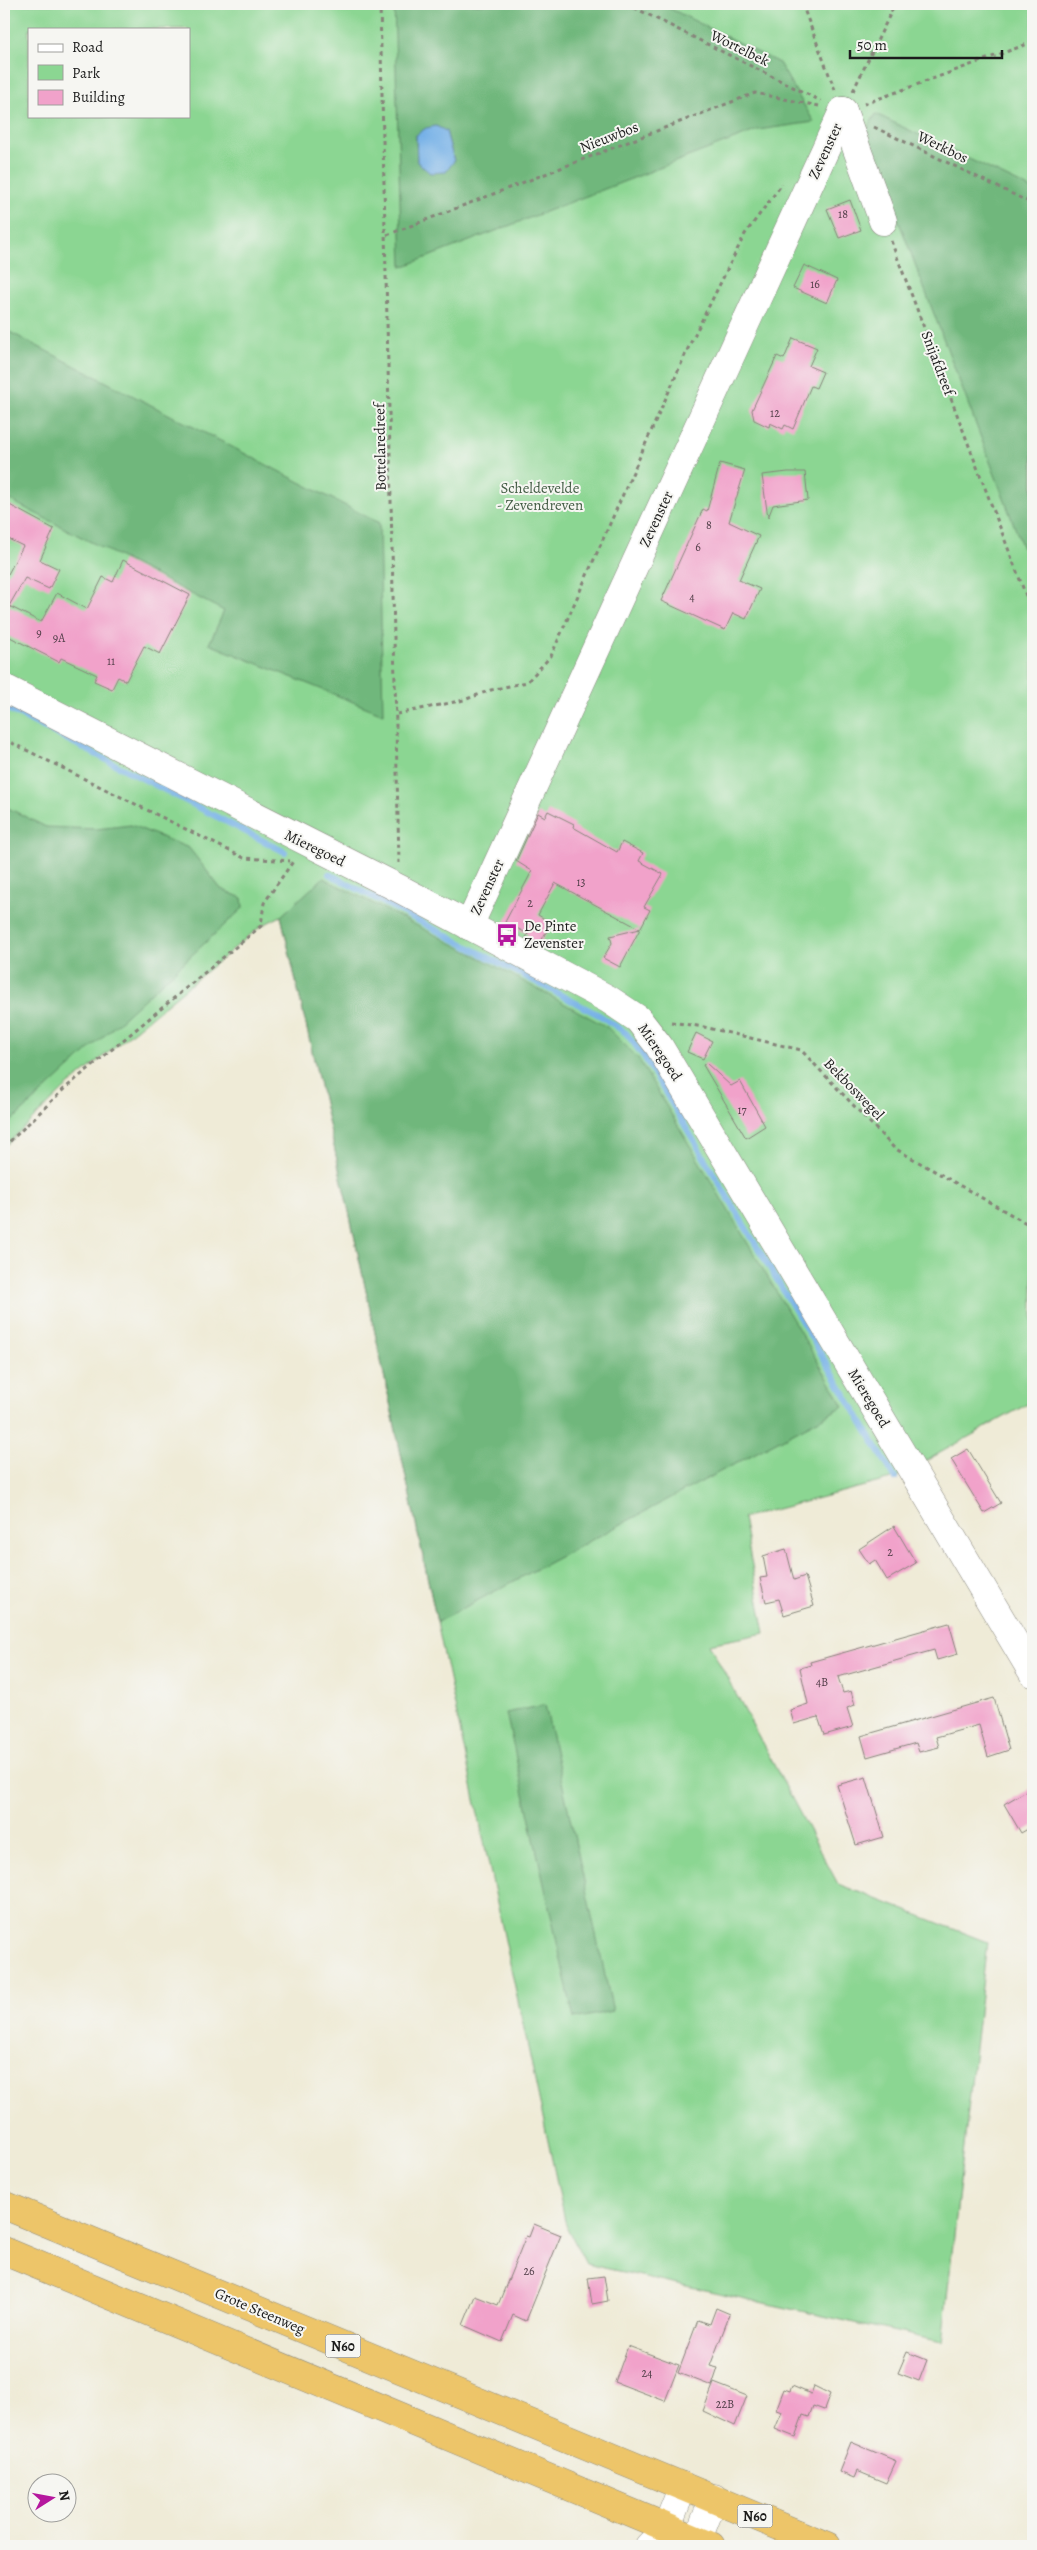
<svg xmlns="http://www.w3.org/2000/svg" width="1037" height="2550" viewBox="0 0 1037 2550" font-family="Alegreya,serif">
	<rect width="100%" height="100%" fill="#f6f6f2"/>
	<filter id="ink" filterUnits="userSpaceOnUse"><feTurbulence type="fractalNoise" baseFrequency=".02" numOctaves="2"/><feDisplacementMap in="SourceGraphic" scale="10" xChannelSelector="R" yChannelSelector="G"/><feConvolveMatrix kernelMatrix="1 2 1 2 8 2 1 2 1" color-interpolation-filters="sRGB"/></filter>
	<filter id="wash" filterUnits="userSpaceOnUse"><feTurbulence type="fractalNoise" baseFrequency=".0096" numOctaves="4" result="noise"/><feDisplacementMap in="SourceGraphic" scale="20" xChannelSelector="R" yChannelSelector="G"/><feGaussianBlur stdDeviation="1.12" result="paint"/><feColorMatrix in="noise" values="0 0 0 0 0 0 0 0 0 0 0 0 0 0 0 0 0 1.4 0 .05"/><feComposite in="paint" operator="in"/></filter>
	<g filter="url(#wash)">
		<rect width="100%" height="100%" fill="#efebd7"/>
		<!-- green -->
		<path fill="#8bd692" stroke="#547957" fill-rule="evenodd" d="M4,4H1033V1401L895,1478L743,1518L765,1633L709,1644L838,1884L987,1942L942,2342L586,2264L566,2225L350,1216L281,916L261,926L64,1089L4,1147ZM29,29H189V116H29Z"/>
		<!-- forest -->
		<g fill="#70b77c" stroke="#466a4c" fill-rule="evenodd">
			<path d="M394,4H661L779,63L814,122L758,130L402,267ZM446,131L454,161L417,162L416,135Z"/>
			<path d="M876,114L1033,190V575L865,132Z"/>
			<path d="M4,329L379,523L383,714L209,644L224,611L4,497Z"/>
			<path d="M4,806L46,827L96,829L131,825L189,848L221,889L242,898L243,908L4,1128Z"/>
			<path d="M323,878L477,956L607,1027L638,1058L844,1406L437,1622L350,1216L281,916Z"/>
			<path d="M545,1705L613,2011L574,2019L506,1713Z"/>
		</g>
		<!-- water -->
		<path fill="#76b1e7" stroke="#496682" d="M436,126L446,131L454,161L446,172L430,173L417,162L416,135L426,128Z"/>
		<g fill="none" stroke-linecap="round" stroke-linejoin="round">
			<!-- stream -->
			<g stroke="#76b1e7" stroke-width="6">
				<path d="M4,707L285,852"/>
				<path d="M329,874L599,1015L626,1033L644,1057L895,1478"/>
			</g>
		</g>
		<g id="blocks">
			<!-- building -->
			<g fill="#f1a2ca">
				<path d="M850,200L861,230L839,238L827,209Z"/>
				<path d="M804,265L837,280L827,303L793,288Z"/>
				<path d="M793,338L817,348L809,366L823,372L816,388L811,386L793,429L785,425L783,429L770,423L769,427L754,420L752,410L777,356L784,359Z"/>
				<path d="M720,463L745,470L729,522L759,536L739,580L760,589L746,619L733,613L725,630L661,601L703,509L707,511Z"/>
				<path d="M788,472H805L808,500L773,505L768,518L762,475Z"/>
				<path d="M4,502L54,529L40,560L59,569L49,589L25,578L9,606L41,622L57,593L87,609L103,577L113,582L123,560L190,595L160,654L144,646L126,681L118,677L112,689L94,681L97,675L61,658L59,662L4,634V572L8,574L23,546L4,537Z"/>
				<path d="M548,811L574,824L573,827L617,852L622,842L643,853L639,861L663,874L644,907L650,910L620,967L603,958L612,943L610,936L640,929L555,883L538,915L551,923L539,945L526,938L528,934L505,922L532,871L516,861L538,813L545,817Z"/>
				<path d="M696,1033L712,1041L703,1059L687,1052Z"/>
				<path d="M706,1063L731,1086L740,1081L765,1126L746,1138L703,1065Z"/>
				<path d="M968,1449L1001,1503L984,1513L951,1459Z"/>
				<path d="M894,1526L916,1563L887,1580L875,1560L869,1564L859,1549Z"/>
				<path d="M786,1549L794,1580L805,1576L814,1606L784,1615L779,1599L766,1602L760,1578L767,1577L763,1556Z"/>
				<path d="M949,1623L958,1654L937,1660L934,1650L838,1677L843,1693L851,1691L855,1705L847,1708L853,1727L824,1735L818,1717L794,1724L790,1710L808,1704L800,1668L811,1665L810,1662Z"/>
				<path d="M994,1698L1009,1750L988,1757L979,1725L936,1737L939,1747L919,1752L916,1743L867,1757L861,1736Z"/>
				<path d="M866,1777L884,1837L856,1845L837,1785Z"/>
				<path d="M1033,1787V1826L1021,1833L1004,1804Z"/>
				<path d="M534,2224L561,2235L526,2321L513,2315L502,2342L463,2325L475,2296L498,2305L526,2236L529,2237Z"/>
				<path d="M604,2276L608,2301L592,2304L588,2278Z"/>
				<path d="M716,2308L730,2314L710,2366L718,2368L712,2386L678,2373L698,2320L710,2324Z"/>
				<path d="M628,2346L679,2365L665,2401L615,2382Z"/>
				<path d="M907,2352L927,2360L919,2381L898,2373Z"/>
				<path d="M714,2383L747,2396L735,2426L703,2411Z"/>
				<path d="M792,2386L811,2394L814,2386L830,2394L824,2410L813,2406L809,2417L803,2415L795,2437L775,2429L782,2412L776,2410L784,2389L790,2391Z"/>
				<path d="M851,2442L896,2461L886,2483L857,2471L854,2478L839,2472Z"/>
			</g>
		</g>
	</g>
	<g filter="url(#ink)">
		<use href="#blocks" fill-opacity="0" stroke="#86847a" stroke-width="1"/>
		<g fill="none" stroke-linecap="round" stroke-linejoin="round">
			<defs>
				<g id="minor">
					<path d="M843,111L883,221"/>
					<path d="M4,688L400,889L608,999L638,1019L659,1046L1033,1673"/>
					<path d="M469,926L843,111"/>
					<path d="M649,2546L666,2529L683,2486"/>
					<path d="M695,2546L714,2498"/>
				</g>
				<g id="highway">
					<path d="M4,2205L827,2546"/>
					<path d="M4,2251L711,2546"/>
				</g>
			</defs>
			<!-- minor casing -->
			<use href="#minor" stroke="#86847a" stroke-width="29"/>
			<!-- highway casing -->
			<use href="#highway" stroke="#86847a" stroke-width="29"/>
			<!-- path -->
			<g stroke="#86847a" stroke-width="3" stroke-dasharray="4 4" stroke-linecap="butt">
				<path d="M380,4L399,863"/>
				<path d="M627,4L821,101"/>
				<path d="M802,4L835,90"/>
				<path d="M4,16L8,4"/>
				<path d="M853,91L895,4"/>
				<path d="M864,104L1033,42"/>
				<path d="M874,127L1033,204"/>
				<path d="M387,235L755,93L819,106"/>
				<path d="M891,241L1033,614"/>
				<path d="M397,714L464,700L491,690L527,682L551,656L690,344L745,234L782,184"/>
				<path d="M4,739L244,858L290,861"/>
				<path d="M671,1022L704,1027L801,1050L894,1148L1033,1227"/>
				<path d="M4,1147L64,1089L261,926L264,903L294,860"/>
			</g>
			<!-- minor -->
			<use href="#minor" stroke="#fff" stroke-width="28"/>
			<!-- highway -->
			<use href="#highway" stroke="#edc569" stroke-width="28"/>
		</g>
	</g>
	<!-- icons -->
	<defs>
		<symbol id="bus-bare" viewBox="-9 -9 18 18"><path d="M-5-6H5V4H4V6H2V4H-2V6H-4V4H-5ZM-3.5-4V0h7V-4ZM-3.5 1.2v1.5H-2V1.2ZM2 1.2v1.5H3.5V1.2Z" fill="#b5179e" stroke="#f6f6f2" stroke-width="2.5" paint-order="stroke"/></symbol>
	</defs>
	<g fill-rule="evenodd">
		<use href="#bus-bare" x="491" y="919" width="32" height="32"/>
	</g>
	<g text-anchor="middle" stroke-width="4" stroke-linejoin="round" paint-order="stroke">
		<!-- number labels -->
		<g font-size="12" fill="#513e48">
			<text x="843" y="218">18</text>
			<text x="815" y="288">16</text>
			<text x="775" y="417">12</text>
			<text x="709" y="529">8</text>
			<text x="698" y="551">6</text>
			<text x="692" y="601">4</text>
			<text x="39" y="637">9</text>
			<text x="59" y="642">9A</text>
			<text x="111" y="665">11</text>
			<text x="581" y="886">13</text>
			<text x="530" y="907">2</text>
			<text x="742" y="1114">17</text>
			<text x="890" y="1556">2</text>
			<text x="822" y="1686">4B</text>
			<text x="529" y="2275">26</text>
			<text x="647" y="2377">24</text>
			<text x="725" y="2408">22B</text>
		</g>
		<!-- shield labels -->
		<g fill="#f6f6f2" stroke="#5d5d5c" stroke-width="1">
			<rect x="325.5" y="2334.5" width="35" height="23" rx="4"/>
			<rect x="737.5" y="2504.5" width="35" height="23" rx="4"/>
		</g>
		<g font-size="14" font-weight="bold" fill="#1c1c1c">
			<text x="343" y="2351">N60</text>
			<text x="755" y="2521">N60</text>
		</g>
		<!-- street labels -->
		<g font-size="15" fill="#1c1c1c" stroke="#f6f6f2">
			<text transform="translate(740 48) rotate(26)" y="5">Wortelbek</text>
			<text transform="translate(609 137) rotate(-21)" y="5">Nieuwbos</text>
			<text transform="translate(943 147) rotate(26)" y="5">Werkbos</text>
			<text transform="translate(825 151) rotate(-65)" y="5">Zevenster</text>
			<text transform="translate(938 363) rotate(69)" y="5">Snijafdreef</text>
			<text transform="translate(380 447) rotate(-91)" y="5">Bottelaredreef</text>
			<text transform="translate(656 519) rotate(-65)" y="5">Zevenster</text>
			<text transform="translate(315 848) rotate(26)" y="5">Mieregoed</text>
			<text transform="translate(487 887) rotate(-65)" y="5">Zevenster</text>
			<text transform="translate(660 1052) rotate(56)" y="5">Mieregoed</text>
			<text transform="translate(854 1089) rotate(46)" y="5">Bekboswegel</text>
			<text transform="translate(869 1398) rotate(59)" y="5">Mieregoed</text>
			<text transform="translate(260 2311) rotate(23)" y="5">Grote Steenweg</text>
		</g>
		<!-- park labels -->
		<g font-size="15" fill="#435d45" stroke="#f6f6f2">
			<text x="540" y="493">Scheldevelde<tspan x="540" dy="17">- Zevendreven</tspan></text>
		</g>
		<!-- poi labels -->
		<g font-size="15" fill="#1c1c1c" stroke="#f6f6f2" text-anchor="start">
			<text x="524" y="931">De Pinte<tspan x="524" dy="17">Zevenster</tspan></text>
		</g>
	</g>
	<!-- margin -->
	<rect width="1037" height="2550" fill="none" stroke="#f6f6f2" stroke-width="20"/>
	<!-- legend -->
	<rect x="28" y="28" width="162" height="90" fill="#f6f6f2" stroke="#9f9f9c"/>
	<rect x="38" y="44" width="25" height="8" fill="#ffffff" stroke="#9f9f9c"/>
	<text x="72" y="52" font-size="15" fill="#1c1c1c">Road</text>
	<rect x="38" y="65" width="25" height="15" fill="#8bd692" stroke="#9f9f9c"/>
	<text x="72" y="78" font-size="15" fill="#1c1c1c">Park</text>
	<rect x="38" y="90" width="25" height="15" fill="#f1a2ca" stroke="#9f9f9c"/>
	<text x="72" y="102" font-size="15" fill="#1c1c1c">Building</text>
	<!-- north arrow -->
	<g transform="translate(52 2498) rotate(79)"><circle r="24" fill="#f6f6f2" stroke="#9f9f9c"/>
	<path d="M0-4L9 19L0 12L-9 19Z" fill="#b5179e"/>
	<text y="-8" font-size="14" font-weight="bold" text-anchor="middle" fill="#1c1c1c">N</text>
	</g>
	<!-- scale -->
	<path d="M850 50v8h152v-8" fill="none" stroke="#1c1c1c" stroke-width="2.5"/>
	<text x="857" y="50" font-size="15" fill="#1c1c1c" stroke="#f6f6f2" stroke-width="4" paint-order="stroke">50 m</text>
</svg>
